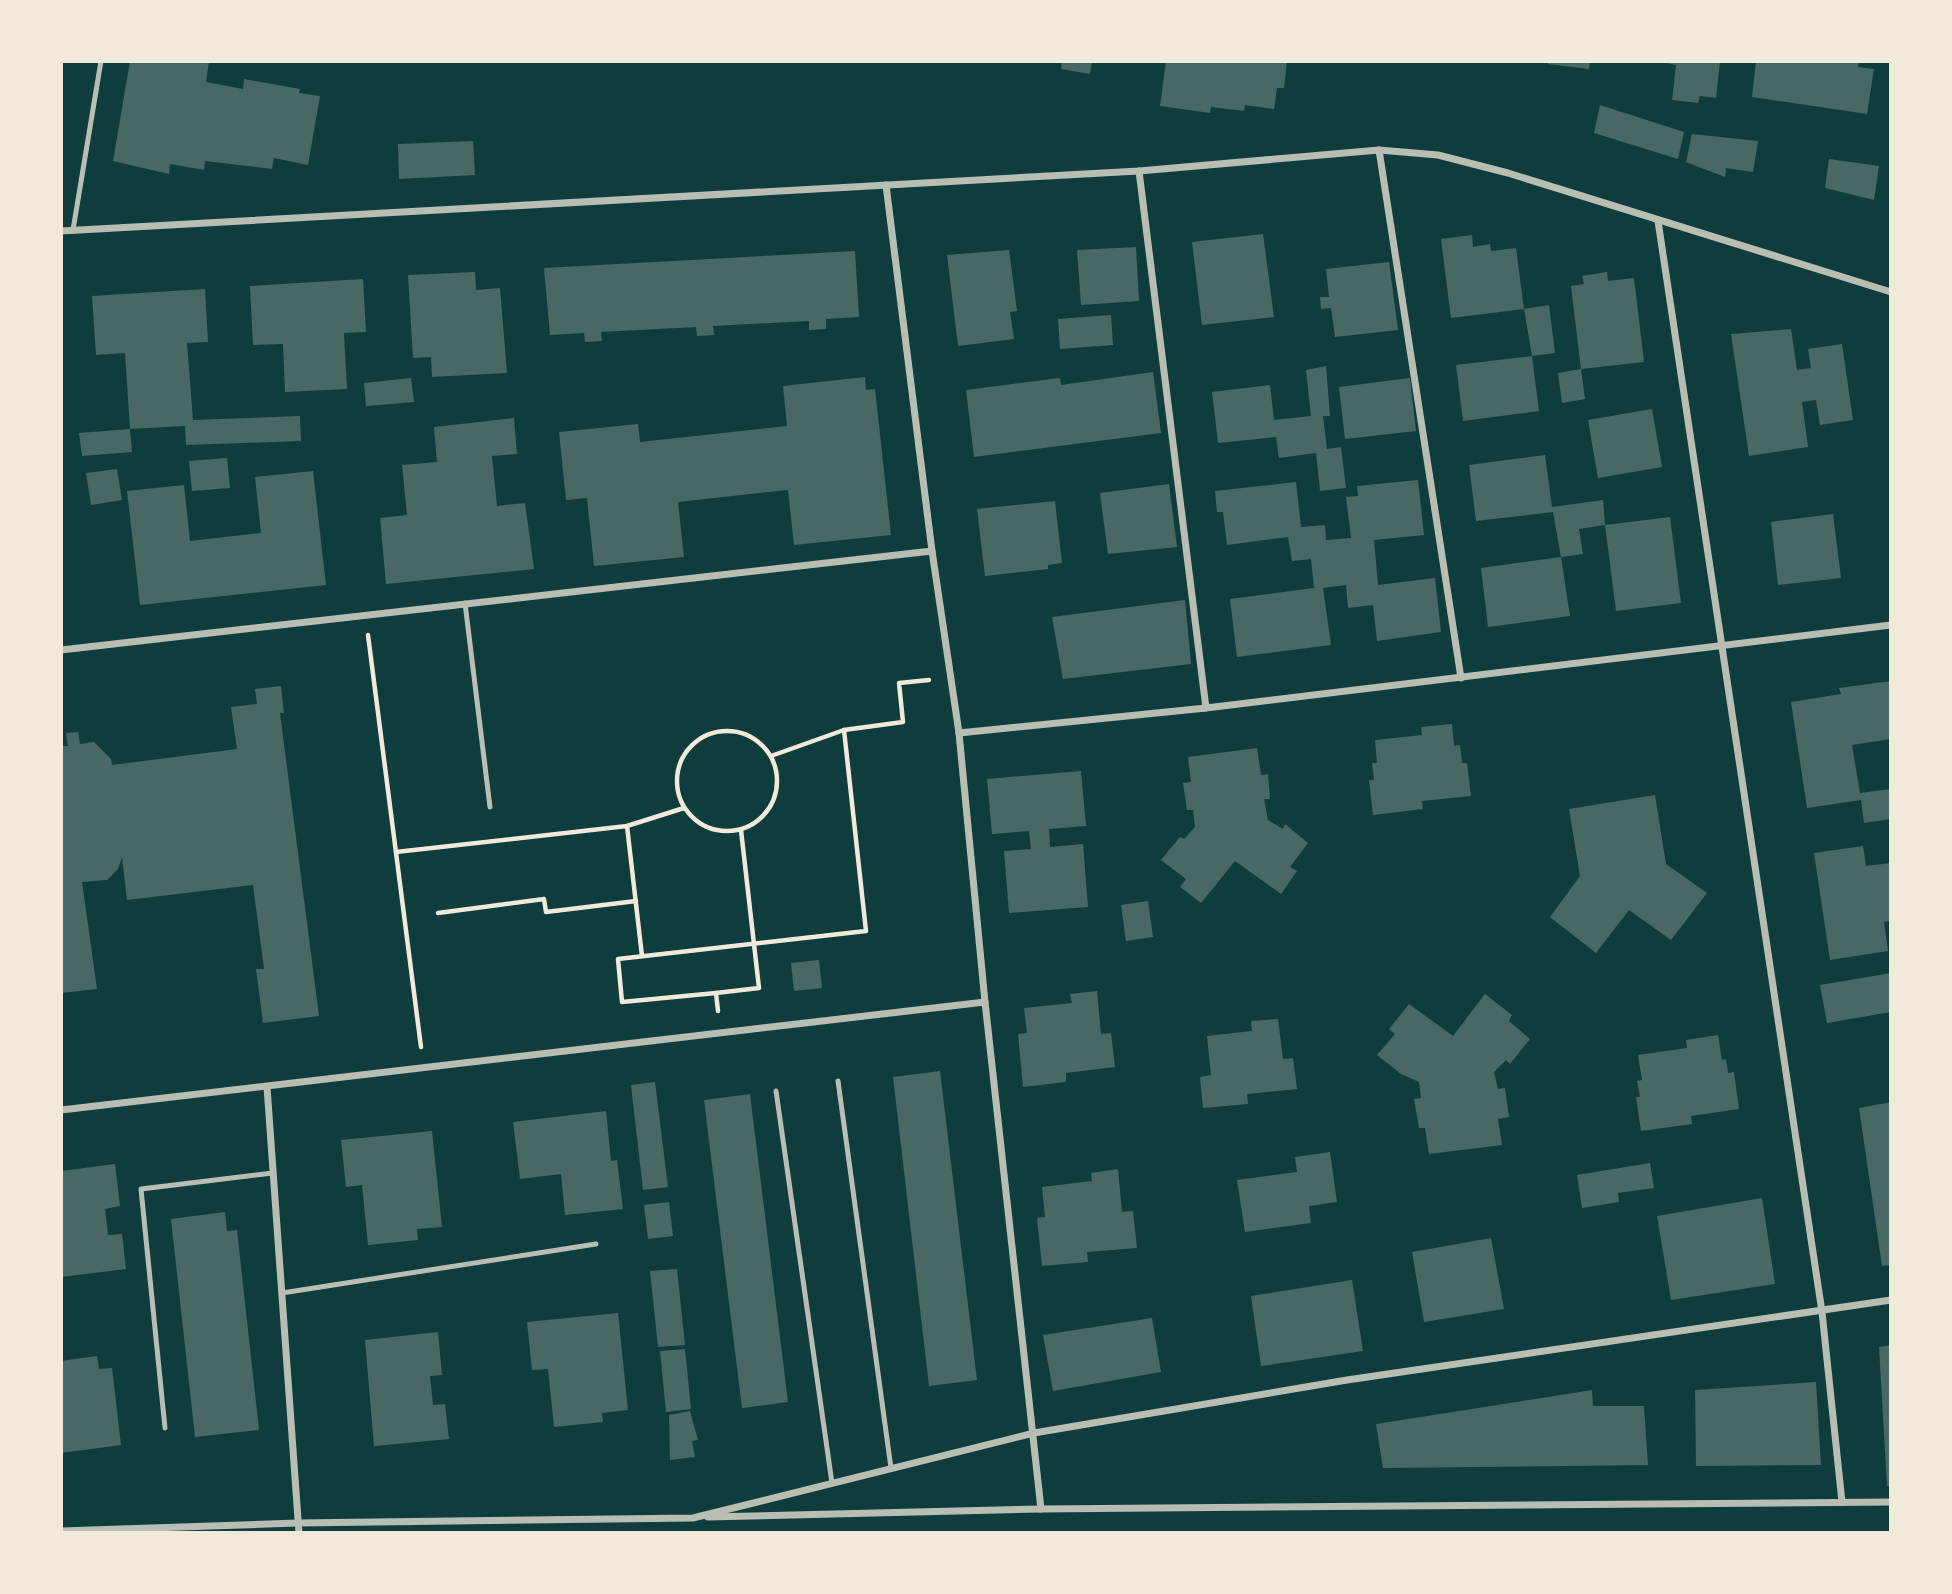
<svg xmlns="http://www.w3.org/2000/svg" width="1952" height="1594" viewBox="0 0 1952 1594" font-family="Jost,sans-serif">
	<rect width="100%" height="100%" fill="#0f3d3e"/>
	<!-- building -->
	<g fill="#486865">
		<path d="M130,61H209L206,82L243,89L244,79L300,89L299,93L320,96L308,165L274,158L272,169L205,161L204,170L170,164L169,174L113,161Z"/>
		<path d="M1062,61H1092L1090,74L1061,69Z"/>
		<path d="M1166,61H1287L1284,88H1277L1274,109L1245,105L1244,111L1211,107L1210,113L1160,106Z"/>
		<path d="M1548,61H1590L1589,69L1548,64Z"/>
		<path d="M1657,61H1720L1716,98L1700,96L1698,103L1672,100L1676,65Z"/>
		<path d="M1756,61H1859L1858,67L1874,69L1867,114L1752,97Z"/>
		<path d="M1600,105L1684,132L1678,159L1594,133Z"/>
		<path d="M1692,134L1758,141L1753,172L1726,168L1725,177L1686,162Z"/>
		<path d="M473,141L475,175L399,179L398,144Z"/>
		<path d="M1829,159L1879,166L1874,200L1825,188Z"/>
		<path d="M1263,234L1274,317L1202,325L1192,242Z"/>
		<path d="M1472,235L1473,247L1490,244L1491,251L1516,248L1524,309L1451,318L1441,239Z"/>
		<path d="M1136,247L1139,301L1081,305L1077,250Z"/>
		<path d="M1009,250L1017,311L1010,312L1014,339L958,346L947,255Z"/>
		<path d="M855,251L859,317L826,319V329L809,330V321L713,326L714,335L697,336L696,327L601,332L602,341L585,342L584,333L550,335L544,268Z"/>
		<path d="M1389,262L1398,330L1335,337L1331,308L1321,309L1320,297H1329L1326,269Z"/>
		<path d="M475,272L476,290L500,288L507,373L432,377L431,357L413,358L408,275Z"/>
		<path d="M1607,272L1608,281L1634,278L1644,362L1581,369L1585,399L1562,403L1558,373L1581,369L1571,286L1584,284L1582,276Z"/>
		<path d="M363,279L366,332L344,333L347,389L285,392L283,344L253,345L250,286Z"/>
		<path d="M205,289L208,342L187,343L193,420L300,416L301,441L186,445L185,426L130,429L125,353L96,355L92,296Z"/>
		<path d="M1549,305L1555,353L1532,356L1524,309Z"/>
		<path d="M1111,315L1113,345L1060,349L1058,319Z"/>
		<path d="M1791,329L1797,370L1811,368L1808,349L1842,344L1853,420L1820,425L1816,400L1802,402L1808,447L1749,456L1731,334Z"/>
		<path d="M1532,356L1539,411L1463,421L1456,365Z"/>
		<path d="M1326,366L1330,416H1323L1327,449L1341,447L1346,488L1320,491L1316,453L1279,458L1276,437L1218,443L1212,392L1270,385L1274,420L1311,416L1306,370Z"/>
		<path d="M1153,372L1161,433L974,457L966,390L1060,378L1061,385Z"/>
		<path d="M865,377L866,390L875,389L891,535L794,545L788,490L678,502L684,557L594,566L587,498L566,500L559,432L638,424L640,442L787,426L783,386Z"/>
		<path d="M411,378L414,402L366,406L364,383Z"/>
		<path d="M1410,378L1416,431L1345,439L1339,387Z"/>
		<path d="M1652,409L1662,467L1598,478L1588,420Z"/>
		<path d="M514,418L517,454L492,456L497,506L525,503L534,569L386,584L380,518L407,515L402,465L437,462L434,427Z"/>
		<path d="M130,429L132,452L82,456L79,433Z"/>
		<path d="M1545,455L1552,507L1603,500L1605,525L1670,517L1681,603L1616,611L1605,525L1579,529L1583,554L1561,557L1553,512L1476,521L1469,465Z"/>
		<path d="M227,458L230,488L192,491L189,461Z"/>
		<path d="M117,469L122,500L91,505L86,473Z"/>
		<path d="M313,471L326,585L140,605L127,491L184,485L190,541L261,533L255,477Z"/>
		<path d="M1418,480L1424,535L1374,540L1378,585L1435,578L1441,632L1377,641L1373,605L1348,608L1346,585L1323,588L1331,645L1237,657L1230,599L1314,588L1311,559L1292,561L1288,537L1227,545L1223,512H1217L1215,491L1296,482L1301,527L1325,525L1326,540L1351,538L1346,497L1358,496L1357,486Z"/>
		<path d="M1169,484L1177,547L1108,554L1100,493Z"/>
		<path d="M1055,501L1062,563L1048,565V569L985,576L977,509Z"/>
		<path d="M1833,514L1841,578L1778,585L1771,522Z"/>
		<path d="M1561,557L1570,616L1488,627L1481,568Z"/>
		<path d="M1185,600L1191,664L1063,679L1052,617Z"/>
		<path d="M1891,681V739L1852,745L1860,793L1891,789V819L1864,823L1861,800L1807,808L1791,702L1841,694L1839,688Z"/>
		<path d="M281,686L284,713H280L319,1016L263,1023L256,969H264L253,885L127,900L122,857L118,869L107,880L82,882L97,989L61,993V746H68L66,733L78,732L80,744L94,742L111,759L112,765L237,749L231,707L257,704L255,689Z"/>
		<path d="M1452,724L1454,746L1460,745L1462,763H1467L1471,796L1422,801L1423,809L1373,815L1369,780H1374L1372,763H1377L1375,740L1422,735L1421,727Z"/>
		<path d="M1257,748L1261,775L1268,774L1270,799H1264L1268,820L1283,829L1285,824L1308,843L1290,867L1297,871L1281,894L1235,861L1201,903L1180,887L1186,879L1161,860L1180,837L1184,839L1195,827L1193,810H1187L1183,783L1191,782L1188,757Z"/>
		<path d="M1081,771L1086,826L1049,829L1050,847L1083,844L1088,907L1009,913L1004,851L1031,849L1029,831L992,834L987,779Z"/>
		<path d="M1655,795L1666,864L1707,893L1671,940L1629,910L1596,953L1550,917L1580,876L1569,809Z"/>
		<path d="M1863,846L1866,866L1891,863V921L1884,922L1888,951L1830,960L1814,853Z"/>
		<path d="M1148,901L1153,937L1126,941L1121,905Z"/>
		<path d="M819,960L822,988L794,991L791,963Z"/>
		<path d="M1891,973V1012L1827,1023L1820,985Z"/>
		<path d="M1097,991L1101,1034L1111,1033L1115,1067L1066,1073V1082L1023,1087L1018,1034L1027,1033L1024,1008L1072,1003L1070,994Z"/>
		<path d="M1485,994L1512,1015L1509,1021L1530,1039L1510,1064L1506,1060L1494,1072L1498,1089L1505,1088L1509,1117L1498,1119L1502,1145L1429,1154L1425,1128H1419L1414,1099L1421,1098L1419,1082L1401,1074L1377,1055L1395,1034L1389,1029L1409,1004L1453,1036Z"/>
		<path d="M1278,1019L1283,1059L1293,1058L1297,1089L1247,1094L1248,1104L1203,1108L1200,1077L1211,1075L1207,1036L1252,1031L1251,1021Z"/>
		<path d="M1718,1035L1722,1060L1726,1059L1728,1073L1734,1072L1739,1109L1691,1116L1692,1124L1641,1131L1636,1097H1640L1637,1081L1642,1080L1638,1055L1687,1048L1686,1040Z"/>
		<path d="M940,1071L977,1380L929,1386L893,1077Z"/>
		<path d="M655,1082L668,1187L643,1190L631,1085Z"/>
		<path d="M750,1094L788,1402L742,1408L704,1100Z"/>
		<path d="M1891,1102V1265L1882,1266L1859,1108Z"/>
		<path d="M606,1111L611,1161L617,1160L623,1209L565,1215L561,1174L520,1179L513,1122Z"/>
		<path d="M432,1131L442,1227L417,1229L418,1240L368,1245L362,1185L346,1187L341,1140Z"/>
		<path d="M1330,1152L1337,1202L1309,1206L1311,1223L1245,1232L1237,1180L1297,1172L1295,1157Z"/>
		<path d="M1650,1163L1654,1188L1618,1193L1619,1202L1582,1208L1577,1175Z"/>
		<path d="M115,1164L120,1206L105,1209L108,1235L122,1234L126,1269L61,1277V1171Z"/>
		<path d="M1118,1169L1122,1212L1133,1211L1137,1248L1087,1252L1088,1262L1042,1266L1037,1218L1045,1217L1042,1187L1092,1181L1091,1173Z"/>
		<path d="M1762,1198L1775,1284L1671,1300L1657,1216Z"/>
		<path d="M669,1202L673,1236L648,1239L644,1205Z"/>
		<path d="M225,1212L227,1231L237,1230L259,1430L195,1437L171,1219Z"/>
		<path d="M1491,1238L1504,1309L1424,1322L1412,1252Z"/>
		<path d="M677,1269L685,1345L658,1347L650,1271Z"/>
		<path d="M1352,1280L1363,1351L1261,1366L1251,1296Z"/>
		<path d="M618,1313L628,1410L602,1413L603,1422L554,1427L548,1369L532,1370L527,1322Z"/>
		<path d="M1152,1318L1161,1372L1053,1391L1043,1335Z"/>
		<path d="M438,1332L442,1375L430,1376L433,1405L445,1404L449,1439L374,1446L365,1340Z"/>
		<path d="M1891,1345V1486H1887L1879,1347Z"/>
		<path d="M685,1349L691,1409L666,1412L660,1351Z"/>
		<path d="M97,1356L99,1369L112,1368L121,1445L61,1453V1361Z"/>
		<path d="M1816,1382L1821,1465L1696,1466L1695,1390Z"/>
		<path d="M1592,1390L1593,1406H1644L1648,1465L1383,1468L1376,1424Z"/>
		<path d="M690,1411L698,1440L692,1441L695,1457L670,1460L669,1415Z"/>
	</g>
	<g fill="none" stroke-linecap="round" stroke-linejoin="round">
		<!-- path -->
		<g stroke="#f1e9da" stroke-width="4.5">
			<path d="M368,635L421,1047"/>
			<circle cx="727" cy="781" r="50"/>
			<path d="M771,756L844,730L903,722L899,683L929,680"/>
			<path d="M627,826L642,956"/>
			<path d="M396,852L627,826L684,808"/>
			<path d="M438,913L544,899L546,912L636,901"/>
			<path d="M716,993L622,1002L618,959L866,931L844,730"/>
			<path d="M718,1011L716,993L759,988L741,830"/>
		</g>
		<!-- service -->
		<g stroke="#b8beb3" stroke-width="5">
			<path d="M73,230L101,61"/>
			<path d="M465,603L490,807"/>
			<path d="M838,1081L891,1468"/>
			<path d="M776,1091L832,1483"/>
			<path d="M282,1293L596,1244"/>
			<path d="M165,1428L141,1189L273,1173"/>
		</g>
		<!-- minor -->
		<g stroke="#b8beb3" stroke-width="7">
			<path d="M1379,150L1461,678"/>
			<path d="M1139,171L1206,708"/>
			<path d="M886,185L932,551L959,733L985,1002L1041,1509"/>
			<path d="M1658,221L1822,1312L1842,1502"/>
			<path d="M61,231L1139,171L1379,150L1438,155L1508,173L1891,292"/>
			<path d="M61,650L932,551"/>
			<path d="M959,733L1206,708L1891,625"/>
			<path d="M267,1087L299,1533"/>
			<path d="M61,1110L985,1002"/>
			<path d="M708,1517L1041,1509L1891,1502"/>
			<path d="M61,1531L297,1523L693,1518L1034,1433L1347,1380L1891,1300"/>
		</g>
	</g>
	<!-- border -->
	<rect width="1952" height="1594" fill="none" stroke="#f1e9da" stroke-width="126"/>
</svg>
